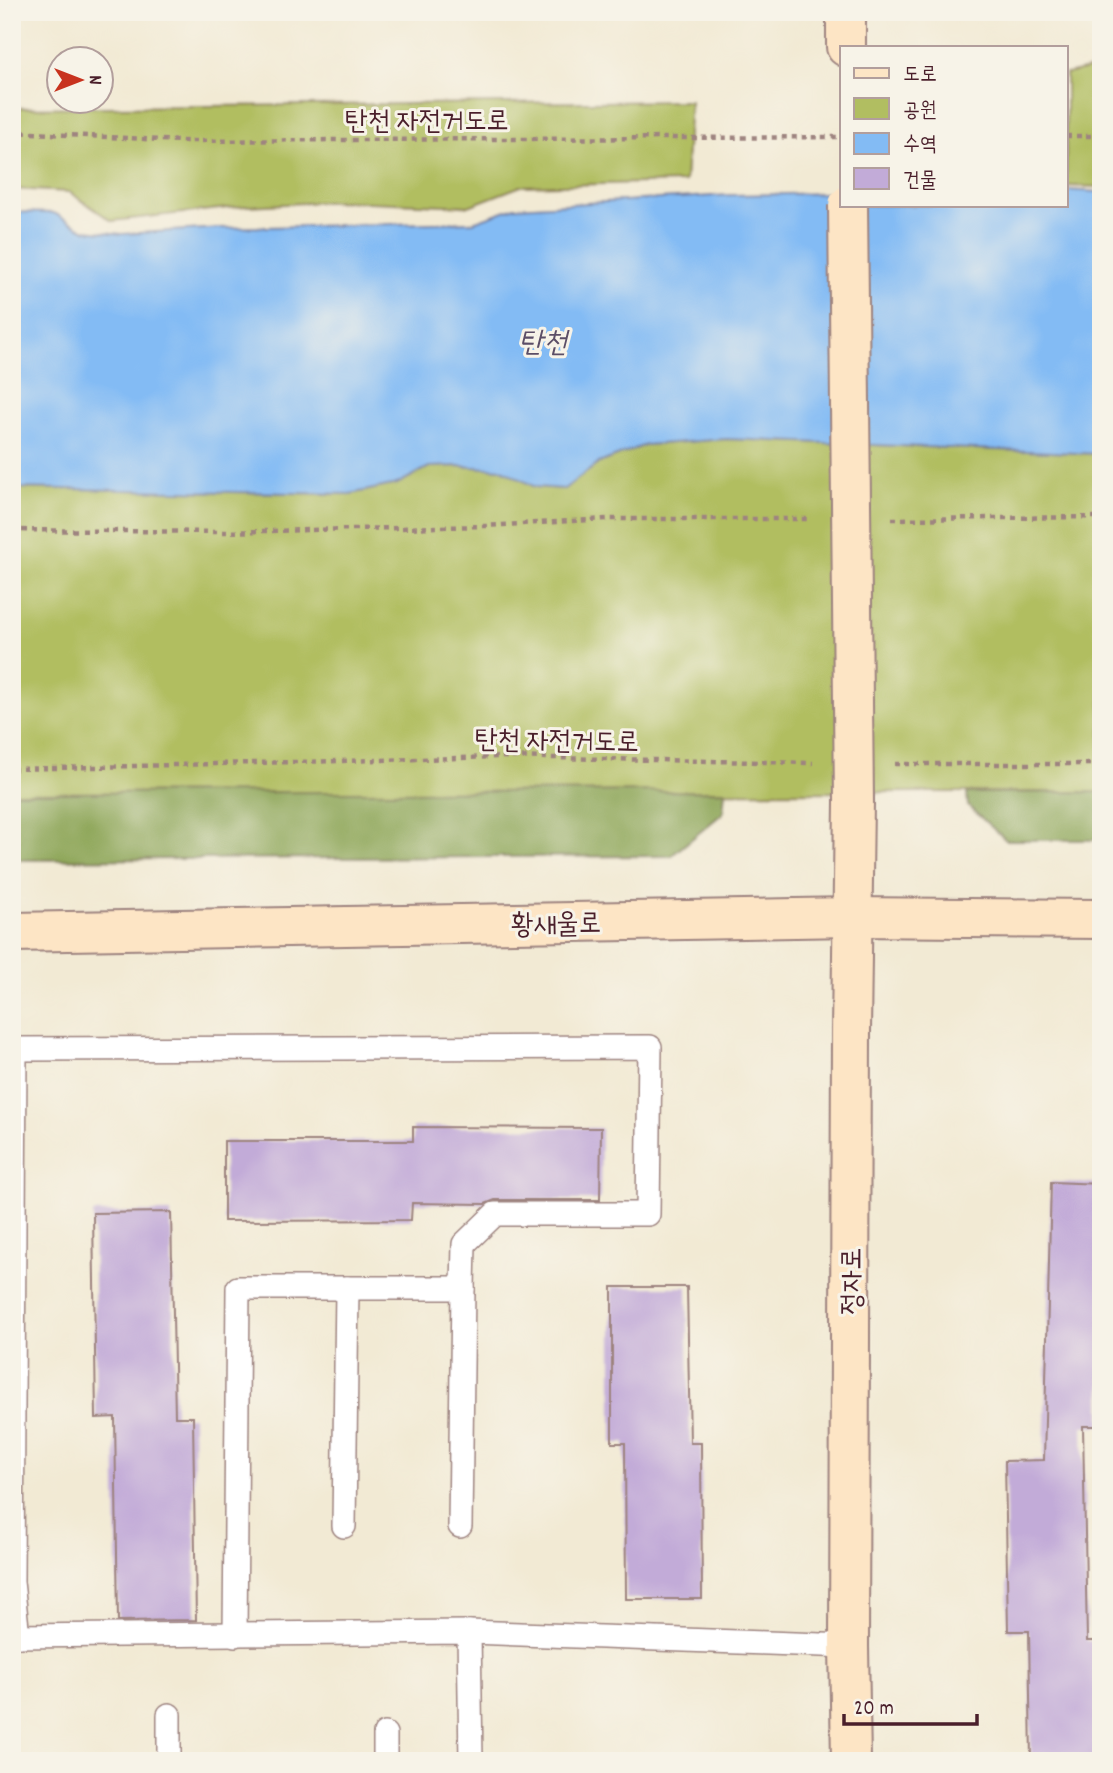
<svg xmlns="http://www.w3.org/2000/svg" width="1113" height="1773" viewBox="0 0 1113 1773" font-family="Dekko,'Poor Story',sans-serif">
	<rect width="100%" height="100%" fill="#f7f3e8"/>
	<filter id="ink" filterUnits="userSpaceOnUse"><feTurbulence type="fractalNoise" baseFrequency=".0143" numOctaves="2"/><feDisplacementMap in="SourceGraphic" scale="14" xChannelSelector="R" yChannelSelector="G"/><feConvolveMatrix kernelMatrix="1 2 1 2 8 2 1 2 1" color-interpolation-filters="sRGB"/></filter>
	<filter id="wash" filterUnits="userSpaceOnUse"><feTurbulence type="fractalNoise" baseFrequency=".00686" numOctaves="4" result="noise"/><feDisplacementMap in="SourceGraphic" scale="28" xChannelSelector="R" yChannelSelector="G"/><feGaussianBlur stdDeviation="1.57" result="paint"/><feColorMatrix in="noise" values="0 0 0 0 0 0 0 0 0 0 0 0 0 0 0 0 0 1.4 0 .05"/><feComposite in="paint" operator="in"/></filter>
	<g filter="url(#wash)">
		<rect width="100%" height="100%" fill="#f2ead4"/>
		<!-- green -->
		<g fill="#b1be61" stroke="#7e6e46" stroke-width="2">
			<path d="M1101,66V187L1066,186V74Z"/>
			<path d="M690,101L685,182L521,186L469,206L344,201L246,206L112,221L69,192L12,189V108Z"/>
			<path d="M726,439L1101,454V792L12,793V488L350,494L397,484L429,467L459,466L503,469L535,487L564,489L599,463L645,445Z"/>
		</g>
		<!-- forest -->
		<g fill="#8ca557" stroke="#6b6241" stroke-width="2">
			<path d="M725,791L723,813L671,856L12,860V793Z"/>
			<path d="M1101,792V840H1006L968,806L967,793Z"/>
		</g>
		<!-- water -->
		<path fill="#83bbf4" stroke="#666d90" stroke-width="2" d="M1066,190L1101,192V454L726,439L645,445L599,463L564,489L535,487L502,469L459,466L429,467L397,484L350,494L12,488V212L54,213L85,230L122,234L221,228L473,222L515,207L731,195L842,193V205H1066Z"/>
		<g id="blocks">
			<!-- building -->
			<g fill="#c2abd8">
				<path d="M413,1127L601,1128L600,1200H495L485,1204L412,1203L411,1220L224,1221V1141H413Z"/>
				<path d="M1051,1182L1101,1184V1426H1083L1087,1641H1101V1761H1031L1029,1631H1008L1005,1461L1044,1460Z"/>
				<path d="M171,1212L175,1417H193L196,1620L118,1621L115,1417L96,1418L93,1213Z"/>
				<path d="M612,1287H687L690,1443H701L702,1599H626L625,1443H612Z"/>
			</g>
		</g>
	</g>
	<g filter="url(#ink)">
		<use href="#blocks" fill-opacity="0" stroke="#9e8480" stroke-width="2"/>
		<g fill="none" stroke-linecap="round" stroke-linejoin="round">
			<defs>
				<g id="lane">
					<path d="M12,1049L650,1047L648,1214H495L464,1244L463,1288H238L235,1635"/>
					<path d="M15,1049L12,1582L18,1636"/>
					<path d="M344,1526L347,1288"/>
					<path d="M460,1526L463,1288"/>
					<path d="M469,1632L471,1761"/>
					<path d="M12,1636L469,1632L849,1646"/>
					<path d="M385,1734V1761"/>
					<path d="M169,1761V1715"/>
				</g>
				<g id="secondary">
					<path d="M846,12V47"/>
					<path d="M12,932L851,917L1101,919"/>
					<path d="M851,1761L849,1646L851,1032L854,802"/>
				</g>
			</defs>
			<!-- lane casing -->
			<use href="#lane" stroke="#9e8480" stroke-width="26"/>
			<!-- secondary casing -->
			<use href="#secondary" stroke="#9e8480" stroke-width="42"/>
			<!-- path -->
			<g stroke="#9e8480" stroke-width="4.5" stroke-dasharray="5 5" stroke-linecap="butt">
				<path d="M12,132L182,141L842,137"/>
				<path d="M1066,136H1101"/>
				<path d="M892,519L1101,517"/>
				<path d="M12,530L223,532L485,526L607,519H809"/>
				<path d="M895,764H1101"/>
				<path d="M12,769L500,757L813,763"/>
			</g>
			<!-- lane -->
			<use href="#lane" stroke="#fff" stroke-width="23"/>
			<!-- secondary -->
			<use href="#secondary" stroke="#fde5c5" stroke-width="38"/>
			<defs>
				<path id="secondary-bridge" d="M848,205L854,802"/>
			</defs>
			<!-- secondary-bridge casing -->
			<use href="#secondary-bridge" stroke="#9e8480" stroke-width="42" stroke-linecap="butt"/>
			<!-- secondary-bridge -->
			<use href="#secondary-bridge" stroke="#fde5c5" stroke-width="38"/>
		</g>
	</g>
	<g text-anchor="middle" stroke-width="6" stroke-linejoin="round" paint-order="stroke">
		<!-- street labels -->
		<g font-size="28" fill="#4a1f2b" stroke="#f7f3e8">
			<text x="427" y="129">탄천 자전거도로</text>
			<text transform="translate(557 739) rotate(1)" y="10">탄천 자전거도로</text>
			<text transform="translate(556 922) rotate(-1)" y="10">황새울로</text>
			<text transform="translate(850 1281) rotate(-90)" y="10">정자로</text>
		</g>
		<!-- water labels -->
		<g font-size="30" font-style="italic" fill="#5b4e67" stroke="#f7f3e8">
			<text x="543" y="351">탄천</text>
		</g>
	</g>
	<!-- margin -->
	<rect width="1113" height="1773" fill="none" stroke="#f7f3e8" stroke-width="42"/>
	<!-- legend -->
	<rect x="840" y="46" width="228" height="161" fill="#f7f3e8" stroke="#b29e9c" stroke-width="2"/>
	<rect x="854" y="68" width="35" height="10" fill="#fde5c5" stroke="#b29e9c" stroke-width="2"/>
	<text x="903" y="80" font-size="21" fill="#4a1f2b">도로</text>
	<rect x="854" y="98" width="35" height="21" fill="#b1be61" stroke="#b29e9c" stroke-width="2"/>
	<text x="903" y="116" font-size="21" fill="#4a1f2b">공원</text>
	<rect x="854" y="133" width="35" height="21" fill="#83bbf4" stroke="#b29e9c" stroke-width="2"/>
	<text x="903" y="150" font-size="21" fill="#4a1f2b">수역</text>
	<rect x="854" y="168" width="35" height="21" fill="#c2abd8" stroke="#b29e9c" stroke-width="2"/>
	<text x="903" y="186" font-size="21" fill="#4a1f2b">건물</text>
	<!-- north arrow -->
	<g transform="translate(80 80) rotate(90)"><circle r="33" fill="#f7f3e8" stroke="#b29e9c" stroke-width="2"/>
	<path d="M0-5L12 26L0 18L-12 26Z" fill="#c8321e"/>
	<text y="-10" font-size="19" font-weight="bold" text-anchor="middle" fill="#4a1f2b">N</text>
	</g>
	<!-- scale -->
	<path d="M844 1714v10h133v-10" fill="none" stroke="#4a1f2b" stroke-width="3.5"/>
	<text x="854" y="1714" font-size="21" fill="#4a1f2b" stroke="#f7f3e8" stroke-width="5" paint-order="stroke">20 m</text>
</svg>
